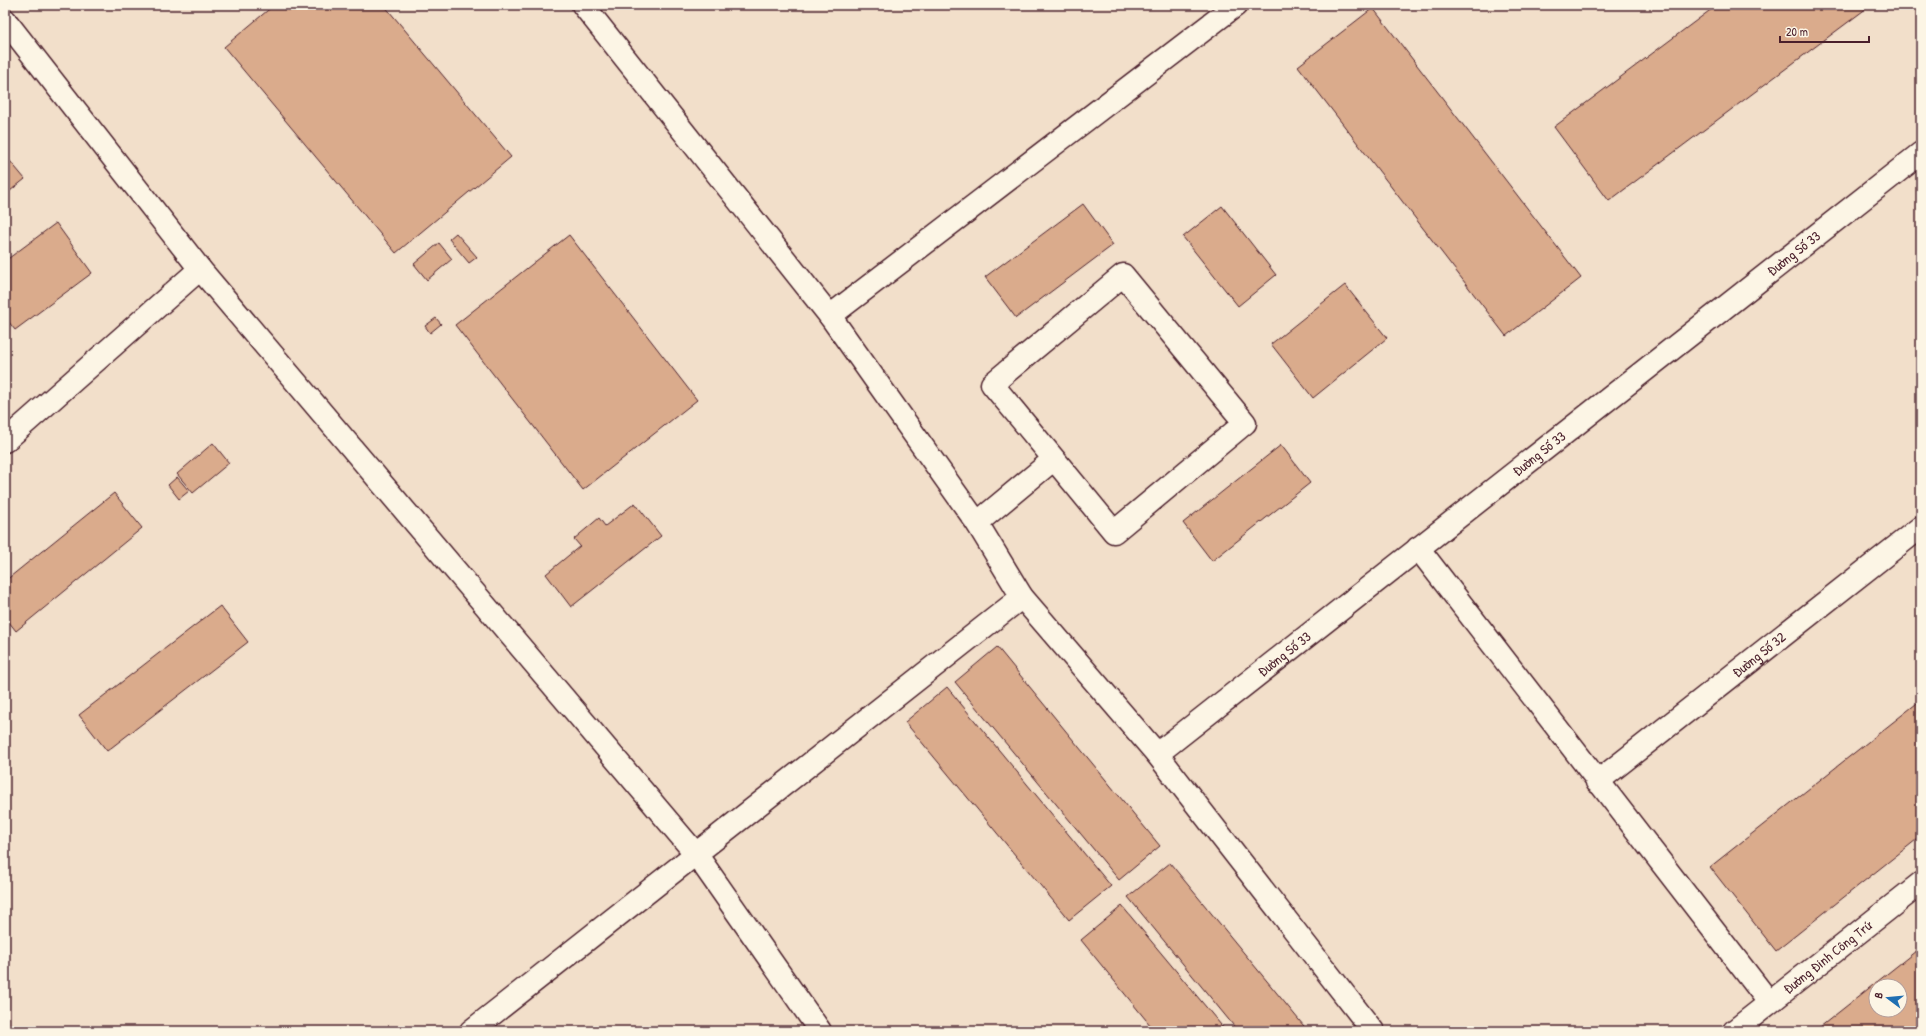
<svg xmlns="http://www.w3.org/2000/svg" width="1926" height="1036" viewBox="0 0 1926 1036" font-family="'Patrick Hand',sans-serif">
	<rect width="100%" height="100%" fill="#f2dfca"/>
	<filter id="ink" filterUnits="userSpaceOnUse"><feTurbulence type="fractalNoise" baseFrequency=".025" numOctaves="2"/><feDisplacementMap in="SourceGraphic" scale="8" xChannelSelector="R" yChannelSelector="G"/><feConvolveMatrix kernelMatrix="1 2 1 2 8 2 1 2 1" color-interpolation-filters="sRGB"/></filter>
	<g filter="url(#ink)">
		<!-- building -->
		<g fill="#daab8c" stroke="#4a1f2b" fill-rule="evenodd">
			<path d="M274,5H384L511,157L396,253L224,47Z"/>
			<path d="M1717,5H1871L1609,201L1554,127Z"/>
			<path d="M1373,8L1581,278L1506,336L1298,66Z"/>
			<path d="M5,155L25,179L5,195Z"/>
			<path d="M1083,204L1113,245L1016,318L985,277Z"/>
			<path d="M1222,206L1276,275L1238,306L1183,237Z"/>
			<path d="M56,223L92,273L15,330L5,317V261Z"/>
			<path d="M456,233L477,257L469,263L449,239Z"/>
			<path d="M569,235L697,400L583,490L455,325Z"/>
			<path d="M439,243L452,259L427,280L414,264Z"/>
			<path d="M1345,285L1387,338L1313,398L1271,344Z"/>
			<path d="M436,318L441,324L430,333L425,326Z"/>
			<path d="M213,443L229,463L193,493L177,474Z"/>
			<path d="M1281,445L1310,483L1212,561L1183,523Z"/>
			<path d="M177,477L189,491L179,499L168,485Z"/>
			<path d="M114,493L142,528L16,631L5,617V581Z"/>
			<path d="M635,503L661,536L571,607L546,574L580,546L574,539L599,518L605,526Z"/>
			<path d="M220,606L248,642L107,751L79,715Z"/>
			<path d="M997,647L1160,846L1119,880L955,682Z"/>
			<path d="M947,687L1111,886L1069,920L905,722Z"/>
			<path d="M1921,700V836L1776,951L1710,867Z"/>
			<path d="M1170,863L1308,1031H1238L1128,897Z"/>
			<path d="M1122,906L1226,1031H1155L1081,940Z"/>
			<path d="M1921,947V1031H1815ZM1876,986H1900V1010H1876Z"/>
		</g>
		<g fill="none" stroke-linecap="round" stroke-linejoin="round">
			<defs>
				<g id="minor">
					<path d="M583,5L830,316L977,523L1022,597L1157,754L1373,1031"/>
					<path d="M5,20L200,269L696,854L820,1031"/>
					<path d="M830,316L1236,5"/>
					<path d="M5,441L200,269"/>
					<path d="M977,523L1054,459L992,384L1123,275L1245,423L1114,532L1054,459"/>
					<path d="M1418,548L1769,1002"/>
					<path id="s1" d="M1157,754L1921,153"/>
					<path id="s2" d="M1597,782L1921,527"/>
					<path d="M471,1031L1022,597"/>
					<path id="s3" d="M1734,1031L1921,883"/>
				</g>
			</defs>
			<!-- minor casing -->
			<use href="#minor" stroke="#4a1f2b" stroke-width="25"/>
			<!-- minor -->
			<use href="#minor" stroke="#fcf5e5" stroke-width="22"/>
		</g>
	</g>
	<g text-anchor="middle" stroke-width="3" stroke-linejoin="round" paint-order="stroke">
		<!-- street labels -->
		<g font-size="14" fill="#4a1f2b" stroke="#fcf5e5">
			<text dy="5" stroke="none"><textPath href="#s1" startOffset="810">Đường Số 33</textPath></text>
			<text dy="5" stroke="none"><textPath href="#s1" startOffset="486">Đường Số 33</textPath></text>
			<text dy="5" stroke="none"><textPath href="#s1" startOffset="162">Đường Số 33</textPath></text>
			<text dy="5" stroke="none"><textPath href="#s2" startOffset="206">Đường Số 32</textPath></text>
			<text dy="5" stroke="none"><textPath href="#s3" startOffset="119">Đường Đinh Công Trứ</textPath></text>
		</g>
	</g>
	<!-- margin -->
	<rect width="1926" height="1036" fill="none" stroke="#fcf5e5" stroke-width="20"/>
	<rect x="10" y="10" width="1906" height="1016" fill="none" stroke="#4a1f2b" stroke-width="1.5" filter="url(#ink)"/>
	<!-- north arrow -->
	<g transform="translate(1888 998) rotate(286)"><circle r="19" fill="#fcf5e5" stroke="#b59f9b"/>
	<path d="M0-3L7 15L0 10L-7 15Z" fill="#1f6fb2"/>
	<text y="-6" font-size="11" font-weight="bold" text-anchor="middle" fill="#4a1f2b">B</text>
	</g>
	<!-- scale -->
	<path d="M1780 36v6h89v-6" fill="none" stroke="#4a1f2b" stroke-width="2"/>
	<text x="1786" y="36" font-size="12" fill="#4a1f2b" stroke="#fcf5e5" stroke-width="3" paint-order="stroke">20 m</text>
</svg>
